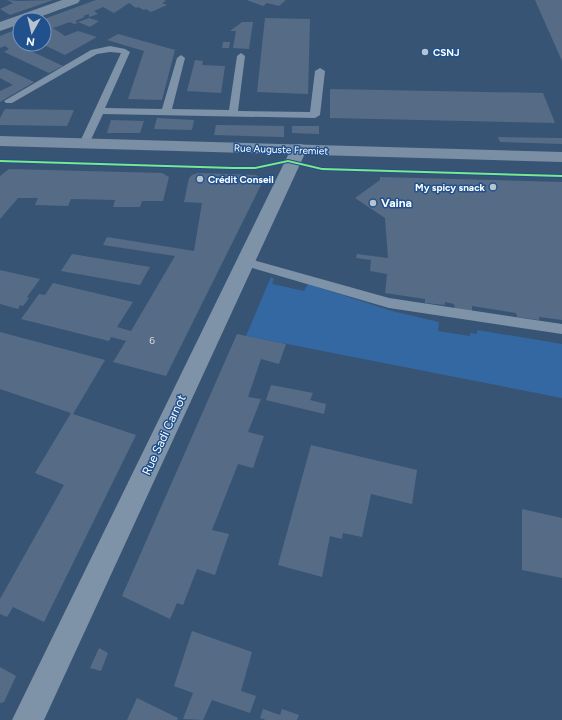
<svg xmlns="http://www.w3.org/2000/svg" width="562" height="720" viewBox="0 0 562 720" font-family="Figtree,sans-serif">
	<rect width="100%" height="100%" fill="#385474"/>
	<!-- green -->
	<path fill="#3468a3" d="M271,277L274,279L272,284L304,291L308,284L392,311L439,322L438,331L470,336V333L477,334V330L562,344V398L246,336Z"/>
	<!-- building -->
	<g fill="#566c86">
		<path d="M7,0L18,1L53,0L10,15L0,9L13,3Z"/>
		<path d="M96,0H164L166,1L162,3L167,5L151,12L146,9L144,10L138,7L136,8L129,3L114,13L103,7L94,11L98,14L89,17V14L83,16L85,17L75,21L78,23L74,24L70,22L53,28L65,36L78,31L97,37L65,55L44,45L41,46L36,44H44V19Z"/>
		<path d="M247,0H286L279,6L267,3L263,6Z"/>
		<path d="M535,0H562V61Z"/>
		<path d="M89,18L99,21L90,27L78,22Z"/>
		<path d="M265,18L310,19L308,94L257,92Z"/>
		<path d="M242,22H253L249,49L233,48L236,31H230Z"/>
		<path d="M20,28V44H24L20,46L63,66L49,73L4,52L9,49L5,46L0,48V36Z"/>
		<path d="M118,34L175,50L162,100L128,99L144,51L107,40Z"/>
		<path d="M223,42H230L229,48H222Z"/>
		<path d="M195,60L203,61L202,65L225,66L221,93L187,91Z"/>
		<path d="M4,68L34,82L0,102V91L13,85L0,78V70Z"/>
		<path d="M330,89L543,93L555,123L330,118Z"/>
		<path d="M5,109L74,110L67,126L0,125V118Z"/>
		<path d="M157,118L194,120L192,130L154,129Z"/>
		<path d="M111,120L144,121L140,133H107Z"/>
		<path d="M216,125L284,126V137L214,135Z"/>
		<path d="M292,126H319V134L292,133Z"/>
		<path d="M498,137L562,138V144L500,142Z"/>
		<path d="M9,169L162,173L169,177L163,201H142L140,207H113L115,200L71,199L68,206L35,205L38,198H18L0,219V176Z"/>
		<path d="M198,173L256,175L263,181L166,376L113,362L126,341L111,337L109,341L21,319L39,294L45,295L53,283L133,302L117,327L131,331L175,256L103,245L107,237L194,251L202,203L184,202L189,178L192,175Z"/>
		<path d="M380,177L562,182V320L539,317V320L517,317L516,313L472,306V312L455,310L454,304L445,302V305L425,303V299L385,293L387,274L370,271L371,260L356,258L357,254L388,258L385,218L355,198L380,180Z"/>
		<path d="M72,254L150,267L140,285L61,271Z"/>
		<path d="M0,270L40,279L27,297L29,298L23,306L20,305L18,309L0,304Z"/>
		<path d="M0,332L105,360L73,414L136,435L44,622L13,607L7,617L0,614V599L64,485L35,473L71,413L0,389Z"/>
		<path d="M237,334L286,344L279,364L261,359L248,397L261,399L248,432L264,436L253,468L238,464L212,530L229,534L215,575L197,569L183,605L177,603L170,619L122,596Z"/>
		<path d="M271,385L313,393L310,400L326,404L324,414L266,400Z"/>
		<path d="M311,445L417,470L412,504L371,494L362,537L343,533L342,539L330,536L322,577L278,565Z"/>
		<path d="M522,509L562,518V578L522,570Z"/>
		<path d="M192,631L252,652L241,691L256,696L250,713L212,700L203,720L183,719L193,693L174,686Z"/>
		<path d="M99,648L108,653L101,671L90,668Z"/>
		<path d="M0,667L16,676L4,702L0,703Z"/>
		<path d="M137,698L178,718L177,720H127Z"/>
		<path d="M263,709L280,715L282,709L299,715L297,720H266L260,718Z"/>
	</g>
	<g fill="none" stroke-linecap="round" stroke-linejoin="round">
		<!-- lane -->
		<g fill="#7f93a8" fill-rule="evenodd">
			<path d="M110,46L125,49L130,52L105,108L162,109L177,58L181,55L185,58L172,109L229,110L237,56L241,53L245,56L238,111L310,112L315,71L320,68L325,71L320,115L315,118L103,114L88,146H80L79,144L121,53L110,52L97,54L12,103H6L4,101L91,50Z"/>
			<path d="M246,258L389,298L562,324V334L389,308L242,265L240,262L242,259Z"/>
		</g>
		<!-- street -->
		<path fill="#7f93a8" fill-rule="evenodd" d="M299,144L305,145L307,149L44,720H12L291,149L293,145Z"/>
		<!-- secondary -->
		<g fill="#7b8fa4" fill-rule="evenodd">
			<path d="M62,0H80L78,3L31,20H20V24L0,31V22Z"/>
			<path d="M0,136L562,152V162L0,146Z"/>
		</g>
		<defs>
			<path id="cycleway" d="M0,160L233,167H255L288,160L322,168L562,175V177L322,170L288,162L255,169H233L0,162Z"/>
		</defs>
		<!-- cycleway casing -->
		<use href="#cycleway" stroke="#20518d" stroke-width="2"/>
		<!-- cycleway -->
		<use href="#cycleway" fill="#7ce984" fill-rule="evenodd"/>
	</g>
	<!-- markers -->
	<g fill="#b9c3ce" stroke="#20518d" stroke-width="1.5">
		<circle cx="425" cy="52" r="4"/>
		<circle cx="200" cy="179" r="4"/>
		<circle cx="493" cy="187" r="4"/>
		<circle cx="373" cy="203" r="4"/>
	</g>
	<g text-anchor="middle" stroke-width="3" stroke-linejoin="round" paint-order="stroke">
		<!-- far-poi labels -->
		<g font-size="10" font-weight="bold" fill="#fff" stroke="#20518d" text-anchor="start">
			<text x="433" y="56">CSNJ</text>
			<text x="208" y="183">Crédit Conseil</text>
			<text x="485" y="191" text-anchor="end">My spicy snack</text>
		</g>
		<!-- far-street labels -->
		<g font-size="10" fill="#fff" stroke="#20518d">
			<text transform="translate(281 149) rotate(2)" y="4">Rue Auguste Fremiet</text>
		</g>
		<!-- number labels -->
		<g font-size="10" fill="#d5dae1">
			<text x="152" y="344">6</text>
		</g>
		<!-- poi labels -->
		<g font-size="12" font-weight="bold" fill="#fff" stroke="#20518d" text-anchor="start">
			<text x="381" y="207">Vaina</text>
		</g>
		<!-- street labels -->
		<g font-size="12" fill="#fff" stroke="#20518d">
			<text transform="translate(164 435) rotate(-65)" y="4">Rue Sadi Carnot</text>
		</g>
	</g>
	<!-- north arrow -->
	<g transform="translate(32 32) rotate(188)"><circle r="19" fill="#20518d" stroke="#7997bb"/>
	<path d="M0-3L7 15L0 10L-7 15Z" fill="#b9c3ce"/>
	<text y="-6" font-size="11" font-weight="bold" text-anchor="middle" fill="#ffffff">N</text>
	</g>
</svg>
